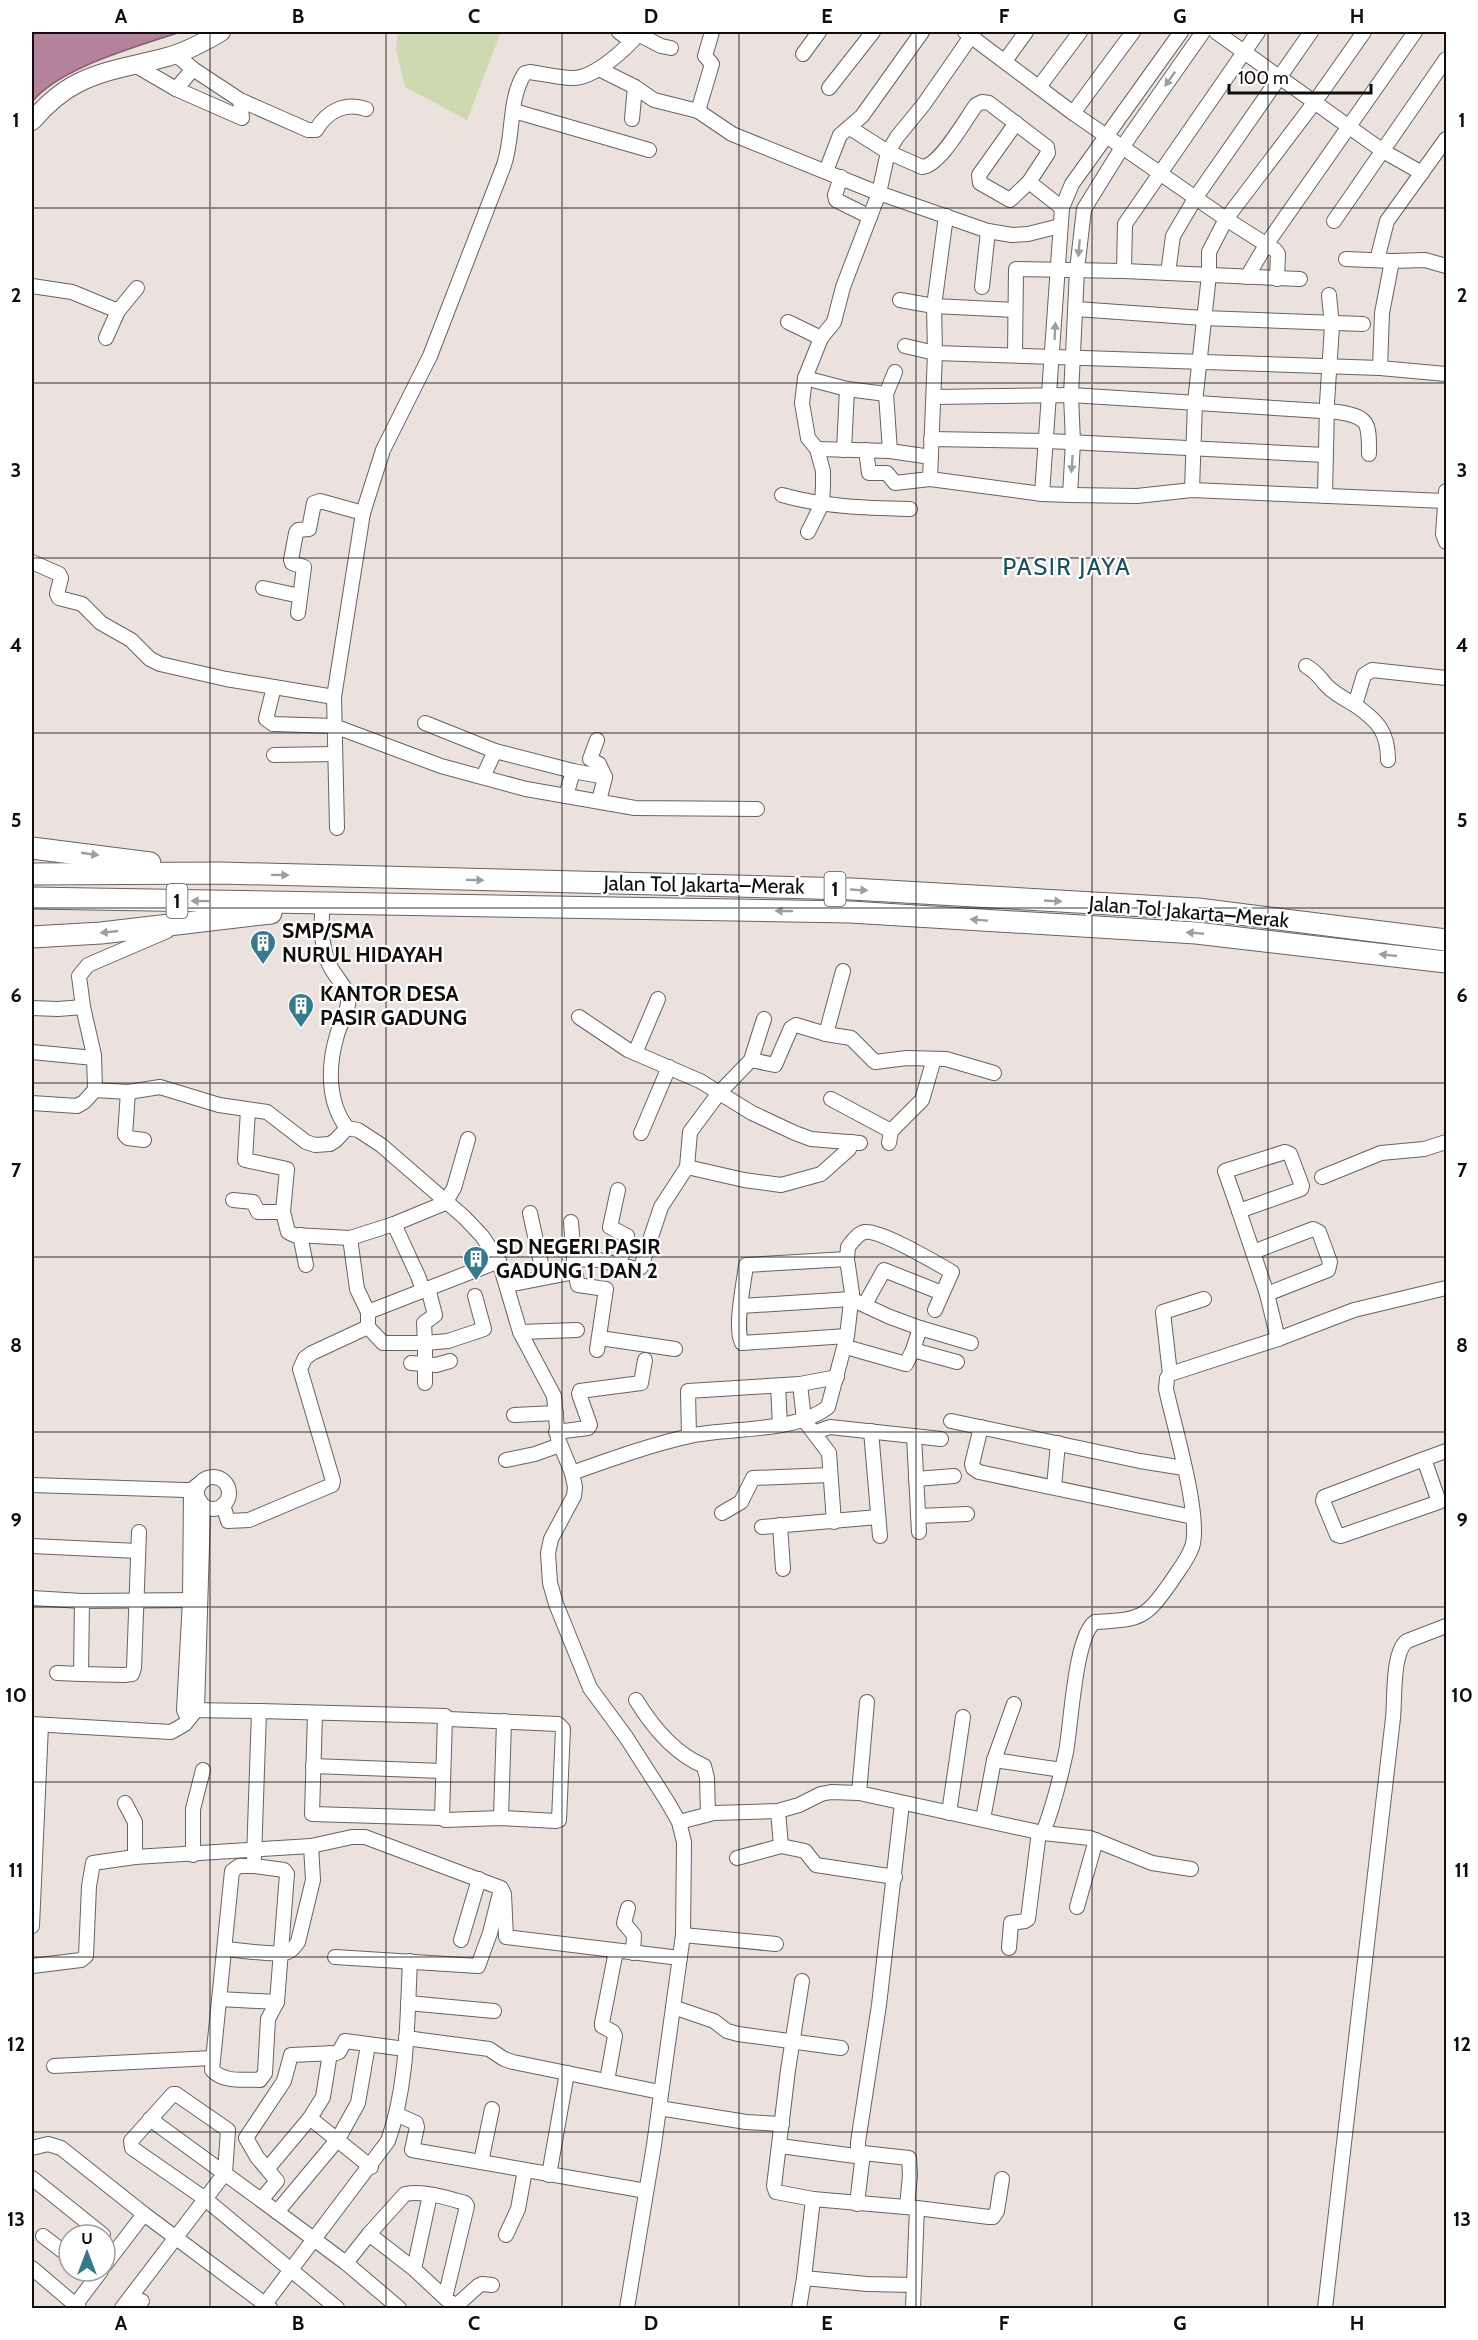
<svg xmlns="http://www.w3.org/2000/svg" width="1478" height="2340" viewBox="0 0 1478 2340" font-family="Cabin,sans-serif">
	<rect width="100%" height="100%" fill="#ebe2dd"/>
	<!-- green -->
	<path fill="#ced9b2" d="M398,32H501L467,120L405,87L396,50Z"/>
	<!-- water -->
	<path fill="#b5829b" stroke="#845f70" stroke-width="1.5" d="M32,32H180C137,47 60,67 32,102Z"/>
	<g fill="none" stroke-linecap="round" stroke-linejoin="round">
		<defs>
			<g id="minor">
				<path d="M619,32L631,41"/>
				<path d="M965,32L1073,113L1226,219L1275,250L1278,254L1277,279"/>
				<path d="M1216,32L1383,151L1422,173"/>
				<path d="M638,34L661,46L671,48"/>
				<path d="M175,54L193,69L240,100L308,130H316C327,111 345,102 366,109"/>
				<path d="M803,54L819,32"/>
				<path d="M1005,61L1026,32"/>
				<path d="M133,64L176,89"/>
				<path d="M193,69L176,89L242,118L240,100"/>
				<path d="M599,69L635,87L654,100L698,111L732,134L873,191L988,231L1012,235L1028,234L1060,226"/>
				<path d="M1039,87L1080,32"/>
				<path d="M829,88L873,32"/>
				<path d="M514,111L649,150"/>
				<path d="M698,111L712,64L705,56L712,32"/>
				<path d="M1073,113L1133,32"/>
				<path d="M632,119L635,87"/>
				<path d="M1016,123L979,175L980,183L1010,200L1029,182"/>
				<path d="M850,128L888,152L922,167C940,166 965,120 976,105L982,102L989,103L1047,147L1048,153L1029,182L1062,208"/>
				<path d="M826,171L840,135L862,116L922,32"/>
				<path d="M841,177L835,195L836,200L870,217"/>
				<path d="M1334,221L1446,59"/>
				<path d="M1346,259L1392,261L1425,260L1446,266"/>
				<path d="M1377,260L1387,221L1446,139"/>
				<path d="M1124,271L1125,224L1258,32"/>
				<path d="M1168,273L1173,236L1196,197L1311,32"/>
				<path d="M1247,277L1266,245L1415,32"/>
				<path d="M32,286L72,292L118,311L137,288"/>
				<path d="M982,287L988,231"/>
				<path d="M900,300L934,306L946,216"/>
				<path d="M1076,309L1203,318L1363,324"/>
				<path d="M1015,310L934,306L935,353L930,479L1042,494L1070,495L1137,496L1192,490L1445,501"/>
				<path d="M788,322L821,338"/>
				<path d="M106,338L118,311"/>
				<path d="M905,346L935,353L1380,368L1446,374"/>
				<path d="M1015,354L1016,269L1124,271L1300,279"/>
				<path d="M1380,368L1382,313L1392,261"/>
				<path d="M805,378L847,389L886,394"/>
				<path d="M934,397L1071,395L1338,412C1370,417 1369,424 1369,454"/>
				<path d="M931,439L1048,441L1325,455"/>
				<path d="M817,449L890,451L931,457"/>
				<path d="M844,450L847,389"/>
				<path d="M866,450L869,473H887L895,483L930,479"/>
				<path d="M890,451L886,394L895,372"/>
				<path d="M1192,490L1195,402L1209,275V252L1226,219L1314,103L1364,32"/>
				<path d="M1446,491L1443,534L1446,542"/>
				<path d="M1042,494L1062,208L1072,184L1181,32"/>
				<path d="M782,495C824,507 867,508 910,509"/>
				<path d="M1070,495L1073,442L1071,395L1077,270L1084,209L1123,146L1203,32"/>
				<path d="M1325,496L1327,403L1332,326L1329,295"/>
				<path d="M808,532L822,504L823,486V471L817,449L808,438L802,403L805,378L821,338L834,322L843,287L879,193L888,152L897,137L924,104L974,32"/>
				<path d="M32,562L59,574L61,578L57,594L59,598L82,604L101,623L131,640L150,659L160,664L226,679L334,697"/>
				<path d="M263,588L300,596"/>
				<path d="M298,613L304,567L292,563L291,560L296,533L298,530L309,529L314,503L320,501L363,513"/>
				<path d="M1306,666C1317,672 1320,678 1327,686C1335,694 1345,699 1355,705"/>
				<path d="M274,687L266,719L273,724L334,726L441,766L526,789L635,808L757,809"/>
				<path d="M425,723L495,751"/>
				<path d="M597,740L590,759L599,764L605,777"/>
				<path d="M274,755L335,754"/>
				<path d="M1388,760C1388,732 1378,721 1355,705L1364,675L1372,670L1446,678"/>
				<path d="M573,771L605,777L599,801"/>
				<path d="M483,777L495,751L573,771L566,796"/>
				<path d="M337,828L334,697L363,513L383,450L430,356L504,165C514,136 508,98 525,73L530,72C544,74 559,78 572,78C594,79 627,48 640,32"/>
				<path d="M322,914C321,932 322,952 331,968C336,977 345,986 348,995C351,1008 340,1023 337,1035C328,1065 327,1102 347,1128"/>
				<path d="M167,931L88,965L79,976L83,1007L94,1055L95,1090L128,1092L160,1087L219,1105L267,1112L306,1142L315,1145L330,1144L336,1140L347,1128L358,1130L381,1145L464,1217L482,1236L499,1261L520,1332L554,1396L558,1439L572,1473L575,1487L574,1496L551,1539L548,1553L550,1583L556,1604L590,1688L626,1737L667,1801L679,1822L684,1842L683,1935L654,2145L627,2308"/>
				<path d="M32,1008L58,1009L83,1007"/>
				<path d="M579,1017L628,1050L700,1081L752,1113L795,1133L811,1139L860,1143"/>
				<path d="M826,1034L843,971"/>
				<path d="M32,1052L94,1058"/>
				<path d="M635,1053L658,999"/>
				<path d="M751,1060L775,1065L791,1028L796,1025L826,1034L851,1038L875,1062L907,1058L946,1059L994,1073"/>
				<path d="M128,1092L125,1135L128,1138L144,1140"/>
				<path d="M831,1099L891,1131"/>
				<path d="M32,1103L77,1106L84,1102L95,1090"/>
				<path d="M248,1110L245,1160L287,1169L283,1212L288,1232L294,1235L350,1238L394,1224L445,1203L454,1188L468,1139"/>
				<path d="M641,1133L669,1067"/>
				<path d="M889,1143L891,1131L922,1100L934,1059"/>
				<path d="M1285,1152L1290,1154L1302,1186L1301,1189L1239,1211L1225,1171Z"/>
				<path d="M687,1167L744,1180L781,1185L821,1174L849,1149L852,1142"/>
				<path d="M1322,1177L1381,1153L1424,1149L1446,1142"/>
				<path d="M618,1190L610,1227L627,1236L619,1266"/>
				<path d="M233,1200L253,1202L258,1212H283"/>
				<path d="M1239,1211L1267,1294L1278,1339"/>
				<path d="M530,1213L544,1277"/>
				<path d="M571,1222L575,1272L578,1285L606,1289L597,1350"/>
				<path d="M394,1224L418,1276L423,1290"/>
				<path d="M300,1235L306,1265"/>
				<path d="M350,1238L357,1289L368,1312"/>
				<path d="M1253,1252L1313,1229L1319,1232L1330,1262L1328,1270L1267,1294"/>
				<path d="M574,1259L599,1260L637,1269L641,1267L661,1207L687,1167L690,1132L719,1093L751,1060L764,1019"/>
				<path d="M847,1259L848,1247C852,1242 858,1233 865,1232C881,1230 936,1263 952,1272L935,1310"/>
				<path d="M508,1285L575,1272"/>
				<path d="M865,1304L884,1270L942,1293"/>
				<path d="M741,1306L851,1299L890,1317L920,1328L913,1350L906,1364L853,1349"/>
				<path d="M368,1327L383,1343H425L424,1323L435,1315L428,1288"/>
				<path d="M920,1328L971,1343"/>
				<path d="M520,1332L577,1330"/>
				<path d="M600,1338L675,1349"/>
				<path d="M913,1350L957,1362"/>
				<path d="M411,1363L436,1365L450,1361"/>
				<path d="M1170,1374L1163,1312L1204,1299"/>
				<path d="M425,1383V1343L448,1341L484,1329L475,1296"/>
				<path d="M800,1384L837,1377"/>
				<path d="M778,1386L780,1425"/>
				<path d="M514,1415L556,1413"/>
				<path d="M951,1421L1140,1461L1184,1468"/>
				<path d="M981,1427L972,1464L973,1468L979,1472L1193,1517"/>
				<path d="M871,1431L880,1536"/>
				<path d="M556,1432L588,1428L590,1425L579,1394L580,1391L641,1383L645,1360"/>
				<path d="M816,1432L830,1427L941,1439"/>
				<path d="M689,1436L688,1391L800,1384L804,1420L829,1453L834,1522"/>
				<path d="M914,1436L919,1532"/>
				<path d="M1424,1459L1324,1497L1323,1501L1337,1535L1341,1536L1439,1502L1424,1459L1446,1451"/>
				<path d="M506,1460L535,1454L560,1445"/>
				<path d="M572,1473C611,1459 650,1445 690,1436C731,1427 795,1433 828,1407L847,1336L852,1293L847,1259L746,1265C744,1283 734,1328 742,1343L847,1336"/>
				<circle cx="213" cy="1493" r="16"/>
				<path d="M916,1479L954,1476"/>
				<path d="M32,1485L185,1490H191L203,1481"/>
				<path d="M1054,1487L1058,1443"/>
				<path d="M223,1505L228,1521L249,1520L332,1485L333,1481L300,1369L305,1358L312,1353L368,1327V1312L499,1261"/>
				<path d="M722,1513L741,1502L753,1478L830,1475"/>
				<path d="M918,1516L967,1514"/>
				<path d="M780,1525L783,1569"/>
				<path d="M762,1527L878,1517"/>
				<path d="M32,1546L138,1551"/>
				<path d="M32,1598L82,1601L197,1600"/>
				<path d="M82,1601L81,1674L124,1675L132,1674L134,1668L139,1532"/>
				<path d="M57,1673L81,1674"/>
				<path d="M636,1700C652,1726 675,1754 704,1766L707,1778L708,1814"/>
				<path d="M188,1710L259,1711L254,1858"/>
				<path d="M259,1711L445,1716L449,1719L558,1724L563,1729L559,1820L556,1821L501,1818L445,1820L442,1818L445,1716"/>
				<path d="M315,1714L312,1814L442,1818"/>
				<path d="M188,1719L184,1710L190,1600L191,1490"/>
				<path d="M32,1724L171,1732L185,1724L197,1709L203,1513L200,1501L191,1495"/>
				<path d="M994,1760L1014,1704"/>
				<path d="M313,1766L442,1771"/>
				<path d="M859,1793L867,1702"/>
				<path d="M125,1803L135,1822V1857"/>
				<path d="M778,1811L781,1846"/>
				<path d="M949,1813L963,1717"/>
				<path d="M501,1818L504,1721"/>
				<path d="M983,1819L994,1760L1062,1770"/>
				<path d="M679,1822L714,1813L778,1811L799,1805L821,1794L831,1792L859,1793L1043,1833L1090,1838L1152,1863L1191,1869"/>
				<path d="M1043,1833C1053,1807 1060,1780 1066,1752C1071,1726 1075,1635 1095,1622C1141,1619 1144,1620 1171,1582C1178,1571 1188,1559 1192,1547C1202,1518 1173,1422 1166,1389L1167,1378L1170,1374L1278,1339L1354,1310L1446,1288"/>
				<path d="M193,1855V1809L203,1770"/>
				<path d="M737,1858L781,1846L805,1851L816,1865L895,1877"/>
				<path d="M239,1866H254L284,1870L287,1874L277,2002L268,2019L265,2073L260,2080C242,2079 225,2083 212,2070L232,1871Z"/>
				<path d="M1077,1907L1096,1840"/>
				<path d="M628,1908L624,1923L634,1935L633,1953"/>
				<path d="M32,1926L41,1725"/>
				<path d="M683,1935L776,1944"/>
				<path d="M461,1940L479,1879"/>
				<path d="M1009,1948L1011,1923L1025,1921L1028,1919L1039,1832"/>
				<path d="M225,1949C238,1950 277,1956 288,1952C292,1951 295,1946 298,1942L313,1880L311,1846"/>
				<path d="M335,1957L478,1966L490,1933L500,1893"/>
				<path d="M32,1966L81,1960L86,1956L89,1886L93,1863L135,1857L311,1846L352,1837H365L501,1888L504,1894L506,1937L680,1958"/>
				<path d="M802,1981L788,2070L774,2186L776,2192L813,2199"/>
				<path d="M219,1999L277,2002"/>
				<path d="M408,2003L494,2011"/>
				<path d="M673,2007L714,2021L727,2031L738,2034L841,2048"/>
				<path d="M406,2038L489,2049L504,2059L513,2062L660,2092"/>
				<path d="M54,2066L212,2058"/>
				<path d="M607,2081L615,2036L613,2032L602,2026V2023L616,1951"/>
				<path d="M659,2108L746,2122L782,2124"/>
				<path d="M398,2115L416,2123L417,2127L412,2150L646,2191"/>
				<path d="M310,2118L371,2167"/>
				<path d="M150,2119L261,2200"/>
				<path d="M780,2146L863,2157"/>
				<path d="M32,2148L48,2144L61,2148L144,2214L270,2308"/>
				<path d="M863,2153L909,2158L910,2175L907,2207"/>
				<path d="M481,2162L492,2109"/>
				<path d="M268,2168L310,2118L323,2097L330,2053"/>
				<path d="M549,2175L567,2073"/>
				<path d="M32,2178L103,2235"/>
				<path d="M857,2204L863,2153L858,2151V2142L879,2005L902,1803"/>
				<path d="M277,2212L338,2139L358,2103L368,2045"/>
				<path d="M506,2235L518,2209L525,2170"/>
				<path d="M43,2236L69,2256"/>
				<path d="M346,2263L369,2234"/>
				<path d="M105,2265L144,2214"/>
				<path d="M32,2268L79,2308"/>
				<path d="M414,2269L430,2195"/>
				<path d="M804,2278L867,2284L914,2285"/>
				<path d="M445,2298L414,2269L369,2234L405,2194C423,2190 448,2198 465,2203L467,2206L445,2298L456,2306L454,2308"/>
				<path d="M456,2306L478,2286L482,2284L492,2285"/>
				<path d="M73,2308L101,2271"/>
				<path d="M122,2308L225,2173L228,2130L176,2094H173L131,2141L132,2148L204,2198L337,2308"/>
				<path d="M136,2308L142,2301"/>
				<path d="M262,2308L388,2141C408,2085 407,2021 410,1961"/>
				<path d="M399,2308L346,2263L261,2200L277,2181L257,2157L246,2138L284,2081L291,2055L336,2053L339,2052L345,2041L405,2049"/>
				<path d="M799,2308L804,2278L813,2199L917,2208L989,2217H993L997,2211L1002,2179"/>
				<path d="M913,2308L917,2208"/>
				<path d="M1325,2308L1393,1718C1395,1699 1392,1652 1407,1641L1446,1626"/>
			</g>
			<path id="major" d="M32,121C45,106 60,92 78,83C106,69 137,65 167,57C186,52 204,42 221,32"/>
			<g id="highway">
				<path d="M32,848L150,863"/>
				<path d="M32,874L221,873L852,889L1198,909L1446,940"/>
				<path d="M32,898L850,912L1196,933L1446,962"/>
				<path d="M32,937L101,933L271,913"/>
			</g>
		</defs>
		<!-- minor casing -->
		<use href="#minor" stroke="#6a625e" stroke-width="16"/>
		<!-- major casing -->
		<use href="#major" stroke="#6a625e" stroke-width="20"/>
		<!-- highway casing -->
		<use href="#highway" stroke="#6a625e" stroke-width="23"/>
		<!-- minor -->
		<use href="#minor" stroke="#fff" stroke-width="14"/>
		<!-- major -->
		<use href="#major" stroke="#fff" stroke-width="18"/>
		<!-- highway -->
		<use href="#highway" stroke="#fff" stroke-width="21"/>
	</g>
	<!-- one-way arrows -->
	<defs><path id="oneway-solid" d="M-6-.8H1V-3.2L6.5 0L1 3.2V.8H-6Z" transform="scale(1.5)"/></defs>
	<g fill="#9f9e9e">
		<use href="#oneway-solid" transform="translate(1170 79) rotate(125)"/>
		<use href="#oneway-solid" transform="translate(1079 248) rotate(95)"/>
		<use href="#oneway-solid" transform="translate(1055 331) rotate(-87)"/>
		<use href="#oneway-solid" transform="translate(1072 464) rotate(94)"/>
		<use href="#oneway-solid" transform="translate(90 854) rotate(8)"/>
		<use href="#oneway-solid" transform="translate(280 875) rotate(1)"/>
		<use href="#oneway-solid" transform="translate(475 880) rotate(1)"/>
		<use href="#oneway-solid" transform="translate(859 890) rotate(3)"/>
		<use href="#oneway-solid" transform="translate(200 901) rotate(-179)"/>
		<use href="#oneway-solid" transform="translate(1053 901) rotate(3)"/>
		<use href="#oneway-solid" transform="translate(784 911) rotate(-179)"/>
		<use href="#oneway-solid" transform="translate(979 920) rotate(-176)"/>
		<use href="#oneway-solid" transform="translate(109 932) rotate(174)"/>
		<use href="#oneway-solid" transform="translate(1195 933) rotate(-175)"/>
		<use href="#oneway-solid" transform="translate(1388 955) rotate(-174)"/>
	</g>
	<!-- grid -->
	<path fill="none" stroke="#100d0c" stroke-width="1.5" stroke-opacity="0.55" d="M210,32V2308M386,32V2308M562,32V2308M739,32V2308M916,32V2308M1092,32V2308M1268,32V2308M32,208H1446M32,383H1446M32,558H1446M32,733H1446M32,908H1446M32,1083H1446M32,1257H1446M32,1432H1446M32,1607H1446M32,1782H1446M32,1957H1446M32,2132H1446"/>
	<!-- icons -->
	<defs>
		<symbol id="building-pin" viewBox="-11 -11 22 30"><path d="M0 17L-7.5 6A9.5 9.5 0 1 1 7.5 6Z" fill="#38798b" stroke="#fff"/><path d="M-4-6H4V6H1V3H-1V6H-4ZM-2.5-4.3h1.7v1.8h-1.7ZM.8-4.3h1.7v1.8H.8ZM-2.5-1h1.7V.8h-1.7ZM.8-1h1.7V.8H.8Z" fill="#fff"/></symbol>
	</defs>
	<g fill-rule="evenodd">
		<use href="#building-pin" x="248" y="928" width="30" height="40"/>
		<use href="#building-pin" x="286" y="991" width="30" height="40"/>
		<use href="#building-pin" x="461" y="1244" width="30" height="40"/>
	</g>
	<g text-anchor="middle" stroke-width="4.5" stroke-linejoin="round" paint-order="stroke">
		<!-- shield labels -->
		<g fill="#fff" stroke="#585655" stroke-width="1.5">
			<rect x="824.5" y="872" width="21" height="34" rx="4.5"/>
			<rect x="166.5" y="884" width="21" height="34" rx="4.5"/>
		</g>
		<g font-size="20" font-weight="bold" fill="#100d0c">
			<text x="835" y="896">1</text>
			<text x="177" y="908">1</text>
		</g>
		<!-- street labels -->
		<g font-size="21" fill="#100d0c" stroke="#fff">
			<text transform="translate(704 885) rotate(1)" y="7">Jalan Tol Jakarta–Merak</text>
			<text transform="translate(1189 912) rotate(5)" y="7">Jalan Tol Jakarta–Merak</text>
		</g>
		<!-- poi labels -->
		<g font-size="21" font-weight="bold" fill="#100d0c" stroke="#fff" text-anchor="start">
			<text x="282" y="938">SMP/SMA<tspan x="282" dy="24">NURUL HIDAYAH</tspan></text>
			<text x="320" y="1001">KANTOR DESA<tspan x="320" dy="24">PASIR GADUNG</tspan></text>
			<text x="496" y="1254">SD NEGERI PASIR<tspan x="496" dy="24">GADUNG 1 DAN 2</tspan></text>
		</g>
		<!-- quarter labels -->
		<g font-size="24" letter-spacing="1.5" fill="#1a505e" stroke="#fff">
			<text x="1067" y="575">PASIR JAYA</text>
		</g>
	</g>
	<!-- border -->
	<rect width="1478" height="2340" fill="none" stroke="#ffffff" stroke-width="66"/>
	<!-- north arrow -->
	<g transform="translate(87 2253)"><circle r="28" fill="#ffffff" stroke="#9f9e9e" stroke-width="1.5"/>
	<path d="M0-4.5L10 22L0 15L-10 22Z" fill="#38798b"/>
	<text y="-9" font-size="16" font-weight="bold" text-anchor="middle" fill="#100d0c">U</text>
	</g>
	<!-- scale -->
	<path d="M1229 84v9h142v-9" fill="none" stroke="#100d0c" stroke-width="3"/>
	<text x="1238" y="84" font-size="18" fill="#100d0c" stroke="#ffffff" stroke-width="4.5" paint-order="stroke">100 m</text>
	<rect x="33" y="33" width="1412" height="2274" fill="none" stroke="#100d0c" stroke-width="2"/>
	<g font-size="20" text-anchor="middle" font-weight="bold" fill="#100d0c">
		<text x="121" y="23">A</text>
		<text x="298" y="23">B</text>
		<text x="474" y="23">C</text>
		<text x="651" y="23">D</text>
		<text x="827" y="23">E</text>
		<text x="1004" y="23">F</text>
		<text x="1180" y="23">G</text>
		<text x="1357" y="23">H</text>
		<text x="16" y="127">1</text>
		<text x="1462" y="127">1</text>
		<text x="16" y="302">2</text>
		<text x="1462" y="302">2</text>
		<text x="16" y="477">3</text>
		<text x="1462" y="477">3</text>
		<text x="16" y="652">4</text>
		<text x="1462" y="652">4</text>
		<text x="16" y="827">5</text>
		<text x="1462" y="827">5</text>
		<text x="16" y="1002">6</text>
		<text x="1462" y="1002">6</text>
		<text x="16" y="1177">7</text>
		<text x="1462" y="1177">7</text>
		<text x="16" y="1352">8</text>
		<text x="1462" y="1352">8</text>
		<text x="16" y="1527">9</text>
		<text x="1462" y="1527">9</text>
		<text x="16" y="1702">10</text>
		<text x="1462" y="1702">10</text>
		<text x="16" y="1877">11</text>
		<text x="1462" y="1877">11</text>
		<text x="16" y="2051">12</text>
		<text x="1462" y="2051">12</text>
		<text x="16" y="2226">13</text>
		<text x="1462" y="2226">13</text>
		<text x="121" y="2330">A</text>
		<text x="298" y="2330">B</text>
		<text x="474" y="2330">C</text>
		<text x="651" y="2330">D</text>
		<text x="827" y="2330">E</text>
		<text x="1004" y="2330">F</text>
		<text x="1180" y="2330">G</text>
		<text x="1357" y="2330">H</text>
	</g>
</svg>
